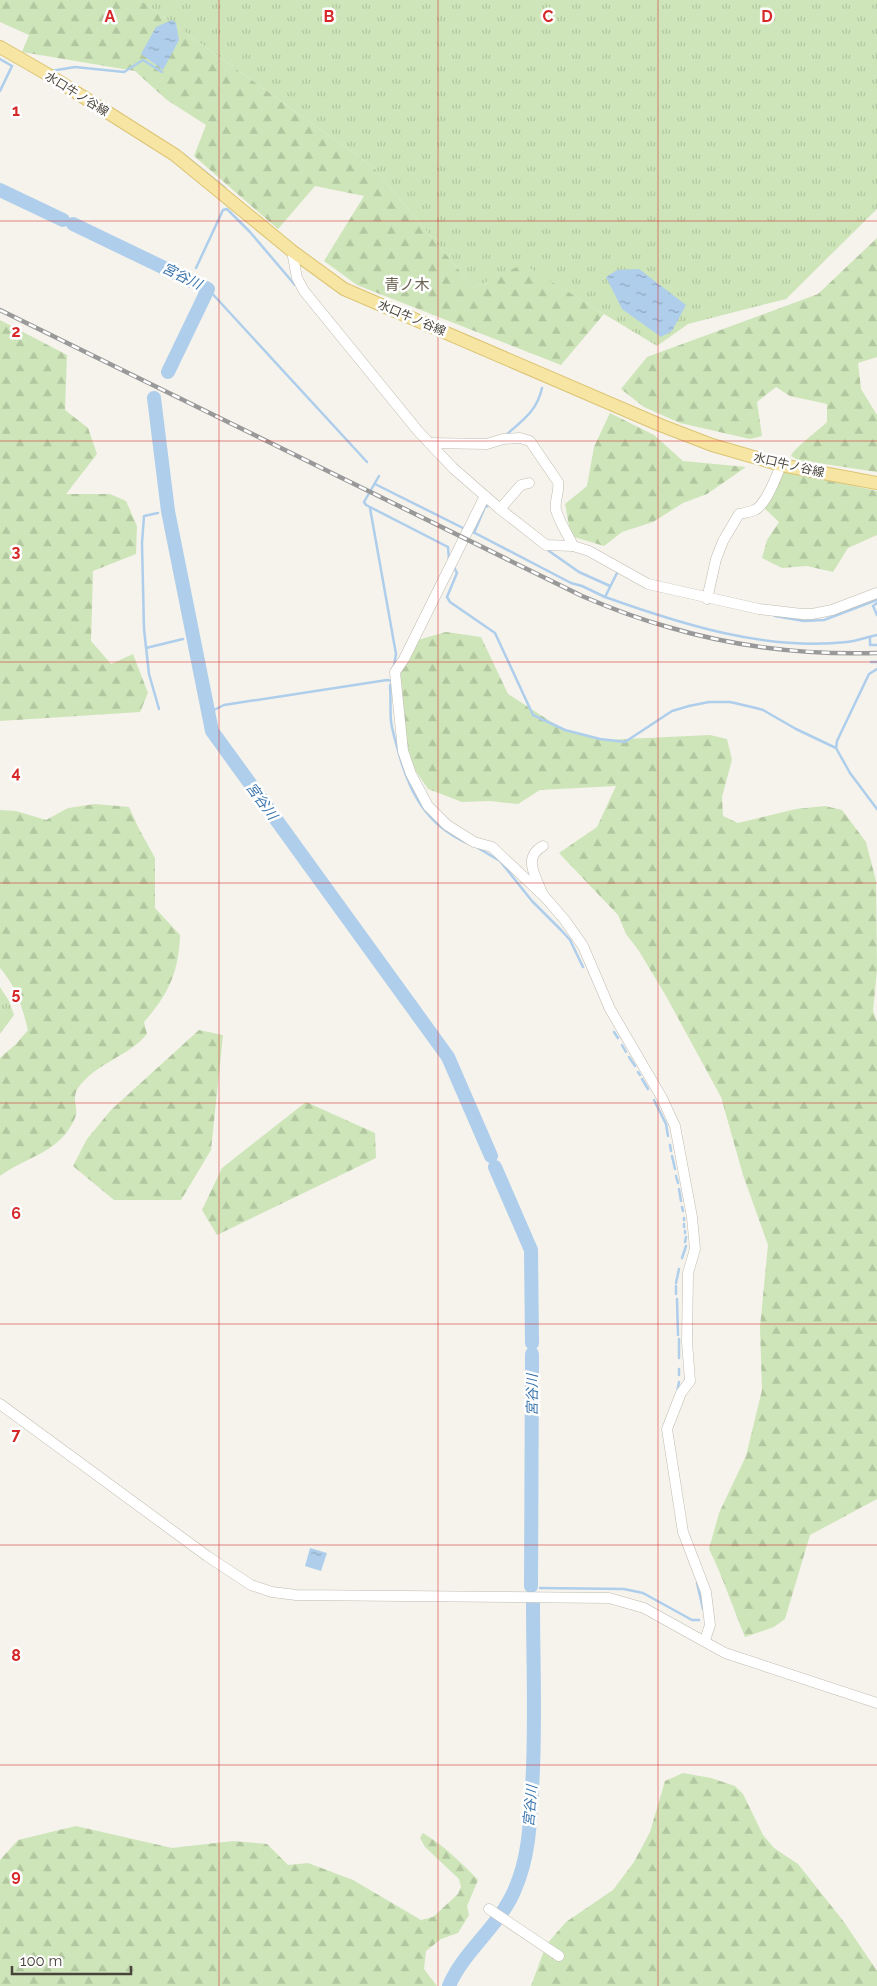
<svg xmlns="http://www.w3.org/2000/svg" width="877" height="1986" viewBox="0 0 877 1986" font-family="Raleway,'Noto Sans JP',sans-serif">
	<defs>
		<pattern id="grass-tufts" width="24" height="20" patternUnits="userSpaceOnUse" patternTransform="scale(1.25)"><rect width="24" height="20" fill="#cee5b9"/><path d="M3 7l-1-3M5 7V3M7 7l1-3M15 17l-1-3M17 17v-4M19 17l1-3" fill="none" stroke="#b2c6a0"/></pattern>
		<pattern id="forest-firs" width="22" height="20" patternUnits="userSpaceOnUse" patternTransform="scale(1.25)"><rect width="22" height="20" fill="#cee5b9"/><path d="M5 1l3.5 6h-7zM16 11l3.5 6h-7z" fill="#b2c6a0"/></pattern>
		<pattern id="water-ripples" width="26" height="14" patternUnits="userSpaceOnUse" patternTransform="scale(1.25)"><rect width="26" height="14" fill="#aeceec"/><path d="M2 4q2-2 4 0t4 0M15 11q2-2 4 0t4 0" fill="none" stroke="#90a9c0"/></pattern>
	</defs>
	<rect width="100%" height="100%" fill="#f5f3ec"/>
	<!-- grass -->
	<g fill="url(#grass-tufts)">
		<path d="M140,0H877V209L786,299L688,324L657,346L523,265L474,288L374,168Z"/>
		<path d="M0,987L9,1001L14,1015L0,1034Z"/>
	</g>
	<!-- forest -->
	<g fill="url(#forest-firs)">
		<path d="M0,0H140L374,168L474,288L523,264L604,314L561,365L357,285L324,261L364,196L315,186L278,229L194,156L206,125L167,100L135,71L22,52L29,35L0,22Z"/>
		<path d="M877,238V357L858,363L861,389L877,415V472L798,460L791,456C794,448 819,430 827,422V404L790,396L776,387L757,402L762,436L750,439L680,423L644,407L621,389L647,357L818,294Z"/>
		<path d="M0,320L67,355L65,410L88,428L97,454L66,494H110L126,501L137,526L136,554L93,571L91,641L111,664L133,654L148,693L140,712L0,721Z"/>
		<path d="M610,413L654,435L683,461L746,467L707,494L683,503L653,522L622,532L604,546L571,536L565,504L587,486L594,447Z"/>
		<path d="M781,470L877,491V535L848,548L833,572L807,566L782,568L762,558L767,540L779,522L763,507Z"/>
		<path d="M446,632L481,637L508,694L564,730L605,740L710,735L727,739L732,760L722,797L723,816L738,823L796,809L825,806L842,810L866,842L876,881L877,969L873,1011L877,1022V1499L810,1535L785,1619L774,1627L745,1637C733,1608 723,1577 709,1549L719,1513L746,1456L762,1390L760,1327L768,1245L743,1175L721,1097L666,996L639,951L626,934L618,915L559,853L597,827L616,786L540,790L518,804L490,801L462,802L428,789L409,761L400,674L414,641Z"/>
		<path d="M95,804L129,807L138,827L155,858V908L180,935C179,972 168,995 144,1022L147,1034C130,1055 100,1062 82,1083C68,1098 80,1106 75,1118C60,1153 27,1156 0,1176V1058L16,1044L28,1030C22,1006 16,986 0,968V810L16,811L46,820L68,808Z"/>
		<path d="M199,1030L223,1035L211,1150L181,1200H114L73,1166L87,1139L111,1110Z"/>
		<path d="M306,1102L375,1133L376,1158L217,1235L202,1210L222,1168Z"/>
		<path d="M683,1773L711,1778L735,1786L743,1794L763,1835L774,1848L798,1864L844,1922L877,1971V1986H531L546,1945L566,1922L613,1890L634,1862L650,1832L665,1781Z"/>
		<path d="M76,1826L172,1848L233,1841L267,1844L288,1865L308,1863L353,1880L421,1920L433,1917L458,1894L461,1887L459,1879L425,1847L420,1838L423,1833C444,1846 461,1862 478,1880L467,1906L469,1915L458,1933L441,1939L426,1951L424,1969L437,1986H0V1860L18,1840Z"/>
	</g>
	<!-- water -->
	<g fill="url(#water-ripples)">
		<path d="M172,20L176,23L179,40L163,70L141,54L156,27Z"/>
		<path d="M639,269L686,305L672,331L661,337L622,309L606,277L617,270Z"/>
		<path d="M310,1548L327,1553L321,1571L305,1566Z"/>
	</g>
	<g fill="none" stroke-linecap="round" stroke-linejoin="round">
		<!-- stream -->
		<g stroke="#aeceec" stroke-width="2.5">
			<path d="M0,59L12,66L0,91"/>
			<path d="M51,71L75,67L124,72L143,60L162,72"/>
			<path d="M183,154L225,188"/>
			<path d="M196,268L223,210L227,209L250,232L295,285"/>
			<path d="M208,289L367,462"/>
			<path d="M506,435C523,420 537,411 542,388"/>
			<path d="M379,476L364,502L366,505L448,547L449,560"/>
			<path d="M375,484L463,528"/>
			<path d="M370,508L396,654L394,666"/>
			<path d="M158,513L144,516L142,543L144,629L149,674L159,709"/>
			<path d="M473,532L571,583L582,586L605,597L618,571L619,572"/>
			<path d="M474,533L485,507L490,505"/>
			<path d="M549,551L579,572L610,586"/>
			<path d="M454,567L457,573L447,597L450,602L495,633L533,715L565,730L600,739L625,742L672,711L689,706L709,702H730L756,708L763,710L796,729L836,748L850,773L877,809"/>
			<path d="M605,597C681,624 765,651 847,642C857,641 867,637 877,635"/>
			<path d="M877,603L873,606L877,615"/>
			<path d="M775,616L804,621L824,620L877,600"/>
			<path d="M870,637V645H877"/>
			<path d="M146,648L183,639"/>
			<path d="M871,662H877"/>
			<path d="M208,713L224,705L387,680L394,681L391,684L390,686C391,698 390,710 391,721C392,730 395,739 397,747C408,789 424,824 467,843"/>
			<path d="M836,748L837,741L869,674L877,669"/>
			<path d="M478,848L500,861L532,901L562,931L570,940L583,967"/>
			<path d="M614,1032L618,1038"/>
			<path d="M622,1045L626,1052"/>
			<path d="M629,1057L635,1066"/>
			<path d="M638,1072L640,1075"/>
			<path d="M642,1079L648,1089"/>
			<path d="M654,1100L666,1124L668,1136"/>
			<path d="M670,1145L671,1151"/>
			<path d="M672,1156L675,1169"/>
			<path d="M676,1176L678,1183"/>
			<path d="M679,1189L681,1201"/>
			<path d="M682,1207L683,1211"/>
			<path d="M684,1218V1220"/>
			<path d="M684,1224V1227"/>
			<path d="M685,1231V1233"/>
			<path d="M685,1242L686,1237"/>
			<path d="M682,1258L686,1246"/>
			<path d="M676,1283L679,1269"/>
			<path d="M676,1286V1294"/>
			<path d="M677,1299L678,1335"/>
			<path d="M679,1339V1358"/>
			<path d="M679,1369V1375"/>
			<path d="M677,1393L679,1382"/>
			<path d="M697,1583L703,1609"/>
			<path d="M540,1588L624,1589L643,1593L692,1620H699"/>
		</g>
		<!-- river -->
		<g stroke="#aeceec" stroke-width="14">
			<path d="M0,190L63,220"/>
			<path d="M73,224L208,289L168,372"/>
			<path d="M154,398L168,511L212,731L448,1057L491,1156"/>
			<path d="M495,1167L531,1250L532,1343"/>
			<path d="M531,1586L532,1354"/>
			<path d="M449,1986C464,1950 500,1926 515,1889C529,1857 530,1824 532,1789C536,1727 533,1664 533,1602"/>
		</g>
		<defs>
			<g id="minor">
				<path d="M292,251L297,278L304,291L418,431L453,468L500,509L546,545L573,546L589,551L648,584L759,609L802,614H812L832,610L877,593"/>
				<path d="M429,443L487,444L503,439L520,438L530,441L558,482C560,492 554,500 556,510C559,522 568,534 573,546"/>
				<path d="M485,496L404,659L395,672L403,751L411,774L428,806L447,825L474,842L492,847L544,896L564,919L583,946L610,1009L662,1098L675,1126L692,1217L695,1249L688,1273L687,1342L690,1381L681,1393L667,1429L683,1532L706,1592L710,1625L705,1640"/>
				<path d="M500,509L521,485L529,483"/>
				<path d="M707,599L716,559L723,541L739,514C744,513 750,512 755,510C767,503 776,477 781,465"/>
				<path d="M542,893C536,876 522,858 543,846"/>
				<path d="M0,1404L207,1556L251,1585L272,1592L296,1595L609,1598L644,1608L725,1653L877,1703"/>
				<path d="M489,1909L559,1956"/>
			</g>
			<path id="major" d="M0,47L47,74L175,155L292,251L344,289L660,425L712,445L781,465L877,483"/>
		</defs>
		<!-- minor casing -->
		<use href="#minor" stroke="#c0bbaf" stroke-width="11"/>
		<!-- major casing -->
		<use href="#major" stroke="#dcc473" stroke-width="14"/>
		<!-- minor -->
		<use href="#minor" stroke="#fff" stroke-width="10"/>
		<!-- major -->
		<use href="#major" stroke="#f7e5a3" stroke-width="12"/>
		<defs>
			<path id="rail" d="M0,310L582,596C610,608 639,619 668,627C735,647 808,655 877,653"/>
		</defs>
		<!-- rail casing -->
		<use href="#rail" stroke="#999" stroke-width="4.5"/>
		<!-- rail -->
		<use href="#rail" stroke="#fff" stroke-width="2.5" stroke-dasharray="8" stroke-linecap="butt"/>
	</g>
	<!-- grid -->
	<path fill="none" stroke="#d62828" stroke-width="1" stroke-opacity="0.55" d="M219,0V1986M438,0V1986M658,0V1986M0,221H877M0,441H877M0,662H877M0,883H877M0,1103H877M0,1324H877M0,1545H877M0,1765H877"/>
	<g text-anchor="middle" stroke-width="5" stroke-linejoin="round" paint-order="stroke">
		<!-- street labels -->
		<g font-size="12" fill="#49443a" stroke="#fff">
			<text transform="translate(77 94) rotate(32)" y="4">水口牛ノ谷線</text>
			<text transform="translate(412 318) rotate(23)" y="4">水口牛ノ谷線</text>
			<text transform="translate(789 465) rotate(13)" y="4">水口牛ノ谷線</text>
		</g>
		<!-- water labels -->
		<g font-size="14" font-style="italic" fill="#3a75ae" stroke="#fff">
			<text transform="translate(182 276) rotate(26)" y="5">宮谷川</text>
			<text transform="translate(262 801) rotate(54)" y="5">宮谷川</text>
			<text transform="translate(532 1395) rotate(-90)" y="5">宮谷川</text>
			<text transform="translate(530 1806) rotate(-85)" y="5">宮谷川</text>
		</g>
		<!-- quarter labels -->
		<g font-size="15" fill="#6b6352" stroke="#fff">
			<text x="407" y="290">青ノ木</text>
		</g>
	</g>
	<g font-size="16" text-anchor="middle" font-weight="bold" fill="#d62828" stroke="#fff" stroke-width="5" stroke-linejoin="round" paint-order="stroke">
		<text x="110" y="22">A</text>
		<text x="329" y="22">B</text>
		<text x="548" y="22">C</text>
		<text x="767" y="22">D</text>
		<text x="16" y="116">1</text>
		<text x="16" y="337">2</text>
		<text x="16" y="557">3</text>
		<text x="16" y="778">4</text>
		<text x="16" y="999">5</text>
		<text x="16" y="1219">6</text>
		<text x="16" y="1440">7</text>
		<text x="16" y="1661">8</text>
		<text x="16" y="1881">9</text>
	</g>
	<!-- scale -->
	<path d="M12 1966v8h119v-8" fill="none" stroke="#49443a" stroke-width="2.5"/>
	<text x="20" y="1966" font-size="15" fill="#49443a" stroke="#ffffff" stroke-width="4" paint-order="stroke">100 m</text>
</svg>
